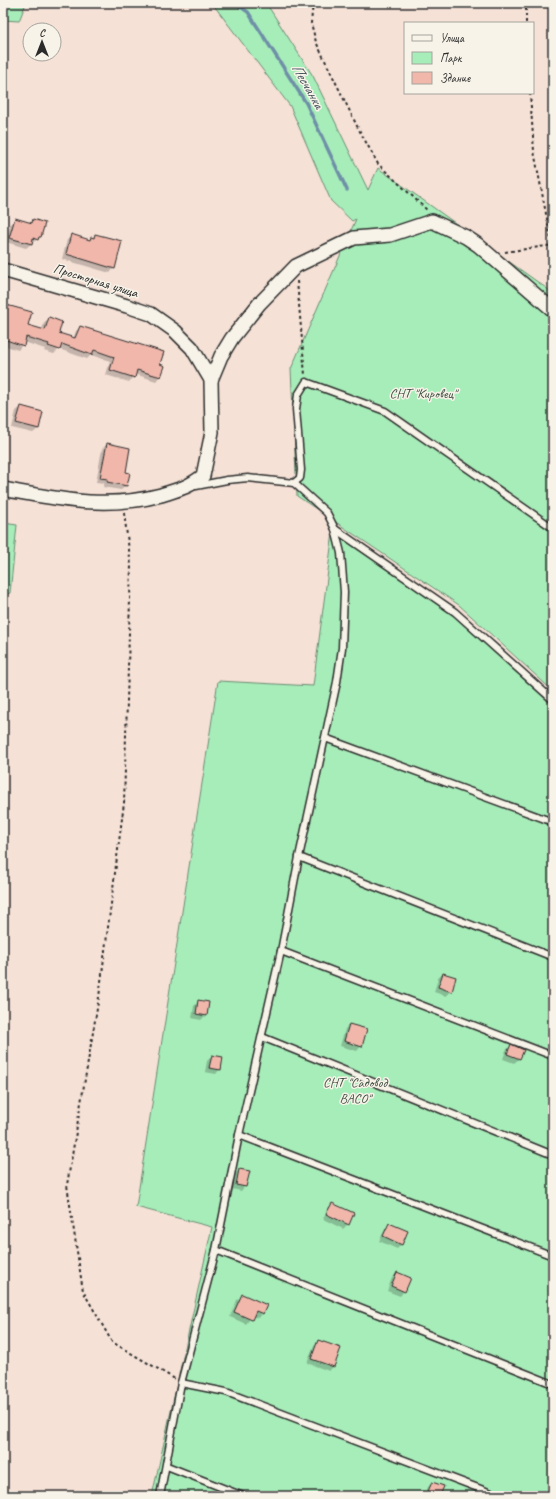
<svg xmlns="http://www.w3.org/2000/svg" width="556" height="1499" viewBox="0 0 556 1499" font-family="Caveat,sans-serif">
	<rect width="100%" height="100%" fill="#f5e1d6"/>
	<filter id="ink" filterUnits="userSpaceOnUse"><feTurbulence type="fractalNoise" baseFrequency=".025" numOctaves="2"/><feDisplacementMap in="SourceGraphic" scale="8" xChannelSelector="R" yChannelSelector="G"/><feConvolveMatrix kernelMatrix="1 2 1 2 8 2 1 2 1" color-interpolation-filters="sRGB"/></filter>
	<g filter="url(#ink)">
		<!-- green -->
		<g fill="#a7edb9" stroke="#698c72">
			<path d="M3,3H26L19,21L3,20Z"/>
			<path d="M212,3H266L313,76L368,190L378,168L553,293V691L459,605L297,496L291,369L356,219L352,221L331,201L290,106Z"/>
			<path d="M3,523L17,525L10,593L3,595Z"/>
			<path d="M333,532L453,615L553,706V1496H152L212,1227L136,1207L218,681L313,686Z"/>
		</g>
		<!-- shadow -->
		<g fill="#0003">
			<path d="M15,220L30,224L33,220L40,237L26,248L6,242L10,224Z"/>
			<path d="M96,235L114,268L110,273L62,259L67,240L72,236L89,240Z"/>
			<path d="M3,305L27,325L42,330L44,323L49,318L57,334L73,339L76,331L80,327L159,365L160,376L156,381L135,374L129,382L106,375L110,361L91,355L87,359L59,349L54,354L44,351L45,349L24,342L18,350L3,345Z"/>
			<path d="M21,407L42,412L38,429L33,433L12,428L16,411Z"/>
			<path d="M107,444L125,473L126,486L121,490L103,487L104,483L96,482L102,449Z"/>
			<path d="M443,974L451,991L446,996L434,992L438,978Z"/>
			<path d="M198,1002L206,1015L201,1020L192,1018L194,1006Z"/>
			<path d="M349,1025L361,1046L357,1051L340,1046L345,1029Z"/>
			<path d="M511,1046L522,1050L519,1059L514,1063L503,1059L506,1050Z"/>
			<path d="M212,1056L220,1069L216,1074L205,1072L207,1061Z"/>
			<path d="M239,1170L245,1186L241,1191L232,1189L235,1174Z"/>
			<path d="M332,1204L348,1224L343,1229L323,1219L327,1209Z"/>
			<path d="M390,1224L402,1244L397,1249L379,1241L385,1229Z"/>
			<path d="M397,1273L404,1291L400,1296L387,1291L392,1278Z"/>
			<path d="M242,1296L262,1313L258,1318L252,1316L246,1324L230,1317L237,1300Z"/>
			<path d="M319,1341L333,1367L329,1371L307,1363L314,1346Z"/>
			<path d="M432,1483L439,1496H424L428,1487Z"/>
		</g>
		<g fill="none" stroke-linecap="round" stroke-linejoin="round">
			<!-- stream -->
			<path stroke="#6e8fa7" stroke-width="3.5" d="M235,3L248,12L306,103L347,190"/>
		</g>
		<!-- building -->
		<g fill="#f1b7ab" stroke="#2b2b2b">
			<path d="M15,218L32,223L33,219L45,223L41,237H39L38,240L33,238L32,244L9,238Z"/>
			<path d="M71,234L90,240L91,237L94,238L95,234L122,241L115,269L66,254Z"/>
			<path d="M3,304L32,312L28,325L45,330L49,317L62,322L59,333L75,338L80,326L164,352L160,364L165,366L161,377L137,370L135,378L110,370L114,357L94,350L92,355L62,344L60,350L48,346L49,344L26,337L24,346L3,339Z"/>
			<path d="M21,406L43,412L39,429L16,423Z"/>
			<path d="M107,443L130,448L126,472L130,473L127,486L107,482L108,479L100,478Z"/>
			<path d="M443,973L456,977L452,992L438,987Z"/>
			<path d="M198,1000L209,1002L207,1016L196,1014Z"/>
			<path d="M349,1024L367,1029L362,1047L344,1041Z"/>
			<path d="M511,1044L524,1050L520,1059L507,1054Z"/>
			<path d="M212,1055L223,1057L221,1070L209,1068Z"/>
			<path d="M239,1169L250,1171L246,1187L236,1185Z"/>
			<path d="M332,1203L354,1213L349,1225L326,1214Z"/>
			<path d="M389,1223L408,1231L402,1245L383,1236Z"/>
			<path d="M397,1272L411,1278L405,1292L391,1286Z"/>
			<path d="M242,1294L267,1305L263,1314L256,1311L252,1320L234,1312Z"/>
			<path d="M318,1340L341,1348L334,1367L311,1359Z"/>
			<path d="M432,1482L444,1486L440,1496H426Z"/>
		</g>
		<g fill="none" stroke-linecap="round" stroke-linejoin="round">
			<defs>
				<g id="lane">
					<path d="M294,483L300,478L301,470L296,409L298,395L306,382L385,411L553,528"/>
					<path d="M335,529L455,612L553,700"/>
					<path d="M325,738L553,822"/>
					<path d="M299,857L553,957"/>
					<path d="M281,951L553,1056"/>
					<path d="M262,1037L553,1155"/>
					<path d="M239,1135L553,1256"/>
					<path d="M216,1250L553,1384"/>
					<path d="M181,1383L226,1392L499,1496"/>
					<path d="M167,1466L243,1496"/>
					<path d="M160,1496L181,1383L216,1250L239,1135L281,951L299,857L337,682L342,648L344,592L341,553L335,529L327,513L294,483L248,478L227,480L196,486"/>
				</g>
				<g id="street">
					<path d="M3,270L127,306L151,314L175,331L192,348L211,380L212,432L203,476C187,488 180,489 161,495C105,510 59,499 3,489"/>
					<path d="M211,380L221,356L232,338L259,304L296,266L354,238L390,235L432,221L466,237L478,245L553,310"/>
				</g>
			</defs>
			<!-- lane casing -->
			<use href="#lane" stroke="#2b2b2b" stroke-width="9"/>
			<!-- street casing -->
			<use href="#street" stroke="#2b2b2b" stroke-width="16"/>
			<!-- path -->
			<g stroke="#2b2b2b" stroke-width="2" stroke-dasharray="3 3" stroke-linecap="butt">
				<path d="M313,3L311,23L316,42L357,126L378,164L427,210"/>
				<path d="M526,23V3"/>
				<path d="M530,93L534,151L552,245"/>
				<path d="M505,252L553,245"/>
				<path d="M297,281L305,375"/>
				<path d="M124,513L131,565L124,803L99,997L67,1185L83,1291L112,1342L175,1379"/>
			</g>
			<!-- lane -->
			<use href="#lane" stroke="#f7f3e8" stroke-width="6"/>
			<!-- street -->
			<use href="#street" stroke="#f7f3e8" stroke-width="13"/>
		</g>
	</g>
	<g text-anchor="middle" stroke-width="3" stroke-linejoin="round" paint-order="stroke">
		<!-- street labels -->
		<g font-size="14" fill="#2b2b2b" stroke="#f7f3e8">
			<text transform="translate(96 280) rotate(17)" y="5">Просторная улица</text>
		</g>
		<!-- park labels -->
		<g font-size="14" fill="#445247" stroke="#f7f3e8">
			<text x="423" y="398">СНТ "Кировец"</text>
			<text x="355" y="1087">СНТ "Садовод<tspan x="355" dy="16">ВАСО"</tspan></text>
		</g>
		<!-- water labels -->
		<g font-size="15" font-style="italic" fill="#47545f" stroke="#f7f3e8">
			<text transform="translate(308 86) rotate(60)" y="5">Песчанка</text>
		</g>
	</g>
	<!-- margin -->
	<rect width="556" height="1499" fill="none" stroke="#f7f3e8" stroke-width="16"/>
	<rect x="8" y="8" width="540" height="1483" fill="none" stroke="#2b2b2b" stroke-width="1.5" filter="url(#ink)"/>
	<!-- legend -->
	<rect x="404" y="22" width="130" height="72" fill="#f7f3e8" stroke="#a5a39c"/>
	<rect x="412" y="35" width="20" height="6" fill="#f7f3e8" stroke="#a5a39c"/>
	<text x="440" y="42" font-size="12" fill="#2b2b2b">Улица</text>
	<rect x="412" y="52" width="20" height="12" fill="#a7edb9" stroke="#a5a39c"/>
	<text x="440" y="62" font-size="12" fill="#2b2b2b">Парк</text>
	<rect x="412" y="72" width="20" height="12" fill="#f1b7ab" stroke="#a5a39c"/>
	<text x="440" y="82" font-size="12" fill="#2b2b2b">Здание</text>
	<!-- north arrow -->
	<g transform="translate(42 42)"><circle r="19" fill="#f7f3e8" stroke="#a5a39c"/>
	<path d="M0-3L7 15L0 10L-7 15Z" fill="#2b2b2b"/>
	<text y="-6" font-size="11" font-weight="bold" text-anchor="middle" fill="#2b2b2b">С</text>
	</g>
</svg>
